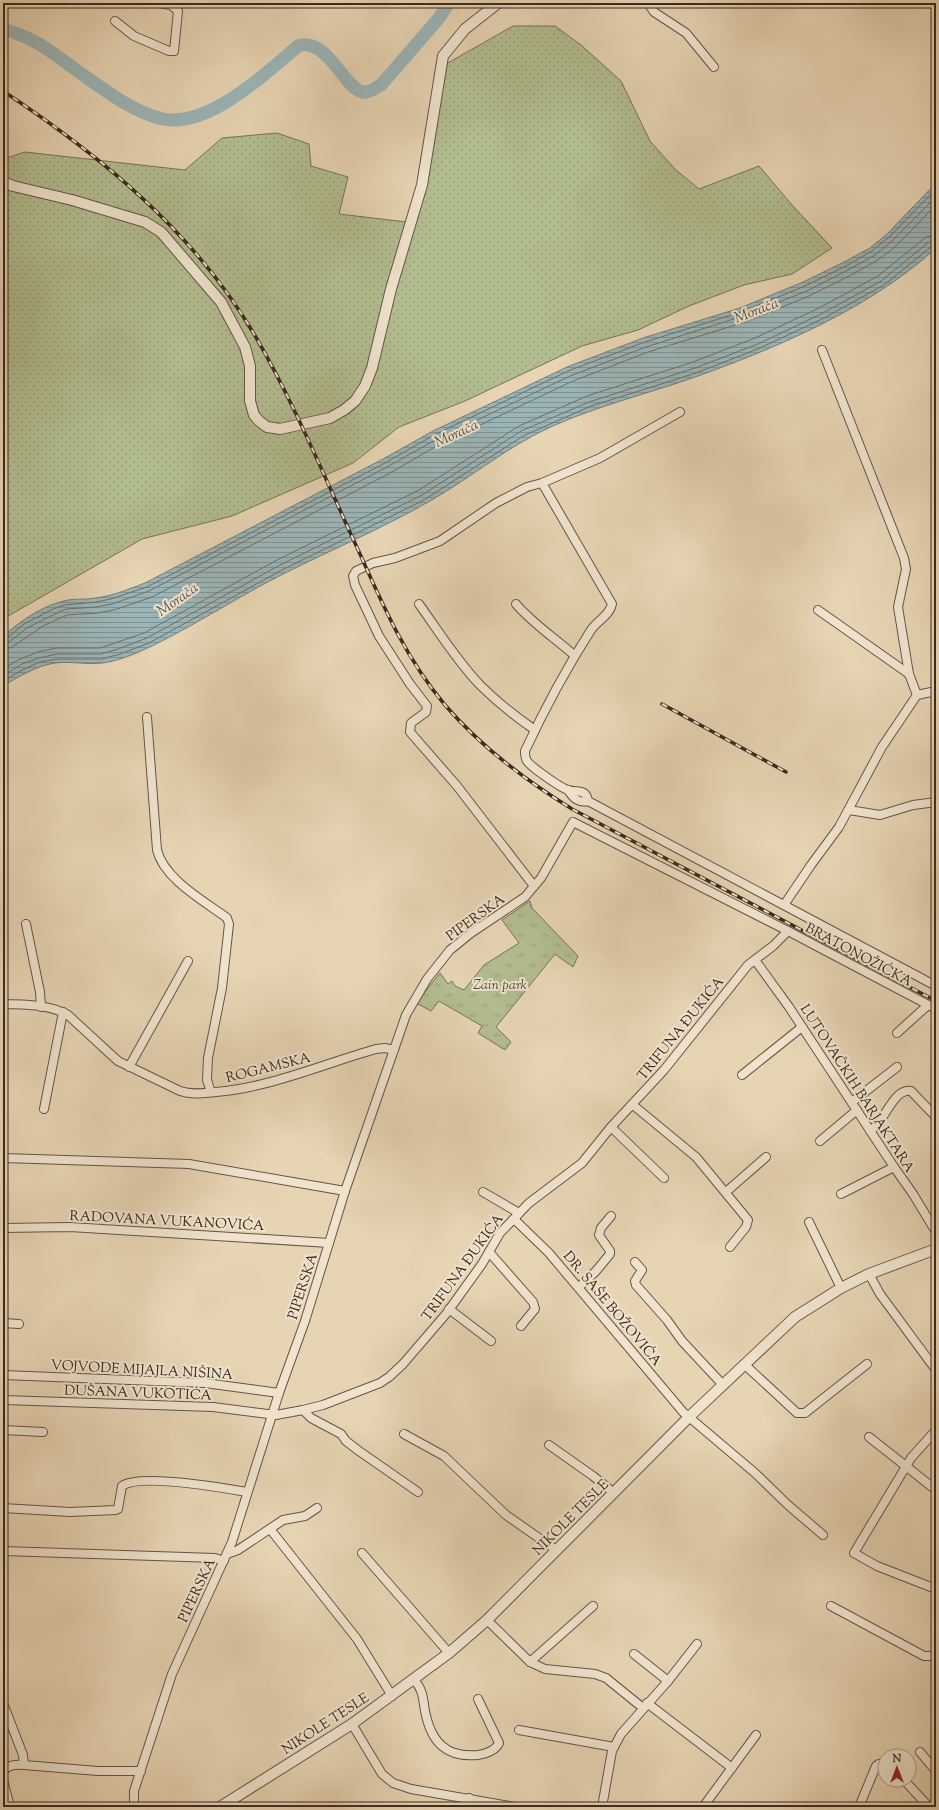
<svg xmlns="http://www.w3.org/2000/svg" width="939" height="1810" viewBox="0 0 939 1810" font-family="'Sorts Mill Goudy',serif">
	<defs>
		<pattern id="grass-dots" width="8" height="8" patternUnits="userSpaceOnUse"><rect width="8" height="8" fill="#b2bd8f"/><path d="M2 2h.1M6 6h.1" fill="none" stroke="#9aa27b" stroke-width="1.8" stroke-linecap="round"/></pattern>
		<pattern id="park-tufts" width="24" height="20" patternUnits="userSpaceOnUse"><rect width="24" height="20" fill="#b2bd8f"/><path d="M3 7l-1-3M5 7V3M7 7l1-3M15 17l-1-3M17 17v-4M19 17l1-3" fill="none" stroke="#9aa27b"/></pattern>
		<pattern id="water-rules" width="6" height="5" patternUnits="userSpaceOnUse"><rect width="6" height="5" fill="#9bb5b7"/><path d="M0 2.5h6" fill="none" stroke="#809394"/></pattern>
	</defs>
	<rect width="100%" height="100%" fill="#e7d4b3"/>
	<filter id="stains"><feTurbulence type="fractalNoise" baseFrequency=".005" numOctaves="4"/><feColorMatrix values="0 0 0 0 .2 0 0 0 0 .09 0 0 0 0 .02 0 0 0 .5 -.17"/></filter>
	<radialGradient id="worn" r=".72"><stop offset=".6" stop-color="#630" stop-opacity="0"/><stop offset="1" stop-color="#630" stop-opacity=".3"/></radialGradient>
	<!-- grass -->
	<path fill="url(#grass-dots)" stroke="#767357" d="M513,26H555L581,45L621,81L650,141L675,169L699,189L759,166L792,205L832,248L792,274L744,285L689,306L638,330L582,346L465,401L399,427L353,463L232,516L142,539L3,619V159L25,152L185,170L222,138L277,133L309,144L311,166L348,177L339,214L415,223L434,144L446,64Z"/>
	<!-- park -->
	<path fill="url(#park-tufts)" stroke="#767357" d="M530,901L532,908L578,956L573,967L555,954L496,1027L511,1042L505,1050L478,1033L482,1026L439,1001L431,1011L416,1003L440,973L448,984L452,981L455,986L464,990L484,965L519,943L502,920Z"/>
	<!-- water -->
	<path fill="url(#water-rules)" stroke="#757d7a" d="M936,183V248C872,307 779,347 698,376C650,393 601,405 555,425C509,445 472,477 430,501C383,528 333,549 285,573C239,596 197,624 152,646C137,653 119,661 102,663C87,665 71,661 55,663C36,666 20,676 3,686V636C21,621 41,606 64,601C74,598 85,600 95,598C113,596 129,589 145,583L383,459L433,431L567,367L643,338L740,308L803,282L844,262L870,248L887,234Z"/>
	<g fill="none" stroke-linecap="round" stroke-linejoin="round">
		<!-- shore -->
		<g stroke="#6b6f6b" stroke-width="1">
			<path d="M3,639L7,638L24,624L53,609L65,605L96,602L111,599L147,587L385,463L434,435L568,371L645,342L741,312L805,286L846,266L872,251L889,237L936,189"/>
			<path d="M3,644L9,642L27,628L55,614L66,609L96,607L112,604L149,591L387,467L437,439L570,376L646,347L743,316L807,291L848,270L875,255L892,241L936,197"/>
			<path d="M3,650L12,647L43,626L67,615L97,613L114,610L152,597L390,473L440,444L573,381L648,352L745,322L809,296L851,275L878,260L896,246L936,205"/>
			<path d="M3,669L20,659L38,652L56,648H100L144,633L277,560L419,490L519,426L587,396L693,362L755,338L819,308L878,276L926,237L936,235"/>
			<path d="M3,676L22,664L39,658L57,654H101L118,649L147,638L280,565L422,495L521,431L589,402L695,368L758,344L821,314L881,281L929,242L936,241"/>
			<path d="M3,681L24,669L40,662L57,659H102L120,654L149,643L282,570L424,500L523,436L591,406L696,373L760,348L824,318L884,285L932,246H936"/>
		</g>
		<!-- river -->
		<path stroke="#9bb5b7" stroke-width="13" d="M3,29C34,37 53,53 79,72C103,89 134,113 163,119C209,128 266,73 298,46C327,36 344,89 363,92C369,93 375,88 381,85L439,18L449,3"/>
		<defs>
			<g id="minor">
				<path d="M648,3L654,12L686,33L714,67"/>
				<path d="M115,21L134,36L169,51H174L178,11L171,5L158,3"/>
				<path d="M822,350L904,558L906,569L898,607L909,674L917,695"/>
				<path d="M542,483L612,604C610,615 597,621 591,630C566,669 544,710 525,751C525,755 525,758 527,761C531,767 561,788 568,790C577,793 586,788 588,801L936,986"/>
				<path d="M419,604C439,632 457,661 480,685C497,702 516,717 535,730"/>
				<path d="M516,604C533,624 555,638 574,655"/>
				<path d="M818,610L909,674"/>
				<path d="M147,717L157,850C164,879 204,901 227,918L229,924L222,988L208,1058L207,1080L211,1092"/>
				<path d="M568,790C573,798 578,803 588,801"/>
				<path d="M849,810L880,815L913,805L936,802"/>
				<path d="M534,886L457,786L410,732L411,723L426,712L427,706L410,684L379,636L355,585L353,576L356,571L373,563L395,558L440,541L496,503L527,487L542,483L600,458L680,412"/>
				<path d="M784,905L811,865L839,827L882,747L917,695L936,691"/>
				<path d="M26,924L40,992L41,1007"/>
				<path d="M755,960L789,1007L894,1167L913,1194L936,1232"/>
				<path d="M3,1004C25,1005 49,1004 68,1015L118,1061L180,1091C192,1095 204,1093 216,1092C272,1087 323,1064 376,1049L385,1048L394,1050"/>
				<path d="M897,1033L928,1005"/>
				<path d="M129,1067L188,961"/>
				<path d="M742,1075L802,1027"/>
				<path d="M852,1102L897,1067"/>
				<path d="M633,1105L696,1157L748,1220L746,1227L730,1247"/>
				<path d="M44,1109L63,1012"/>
				<path d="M611,1127L664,1178"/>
				<path d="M870,1131C885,1122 893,1088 911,1091L936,1117"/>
				<path d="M820,1141L857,1110"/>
				<path d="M3,1158L189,1164L345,1191"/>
				<path d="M483,1192L519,1213"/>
				<path d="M726,1192L766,1157"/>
				<path d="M841,1194L894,1167"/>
				<path d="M514,1219L549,1253L683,1412L755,1473L788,1505L823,1535"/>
				<path d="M809,1222L841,1288"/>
				<path d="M3,1228L70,1227L329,1243"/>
				<path d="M489,1252L533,1302L535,1309L521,1326"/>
				<path d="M635,1262L642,1270L635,1281L636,1285L667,1320L682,1341L723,1385"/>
				<path d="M869,1274L880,1294L936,1370"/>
				<path d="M579,1287L596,1271L610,1254V1251L599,1235L601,1228L611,1216"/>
				<path d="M449,1309L491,1341"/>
				<path d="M3,1323L19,1324"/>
				<path d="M744,1364L797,1413H805L867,1364"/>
				<path d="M3,1375L205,1383L279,1393"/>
				<path d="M3,1400L213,1407L276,1415L303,1410L323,1405L380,1383L389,1377L403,1364L446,1314L482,1264L500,1233L529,1203L582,1163L611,1127L664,1070L748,965L773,946L788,931L936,1009"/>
				<path d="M303,1410L311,1418L341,1434L346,1441L359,1451L418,1492"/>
				<path d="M3,1430L43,1432"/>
				<path d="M936,1430L911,1458L854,1553L877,1566L936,1589"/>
				<path d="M404,1434L444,1456L506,1515L556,1550"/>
				<path d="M869,1437L936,1490"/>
				<path d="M549,1445L593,1476L614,1493"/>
				<path d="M3,1508L70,1512L116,1510L118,1509L122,1486C140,1473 224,1488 247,1492"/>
				<path d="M270,1529L357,1639L392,1696"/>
				<path d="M3,1551L215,1558L224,1561"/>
				<path d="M362,1553L449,1653"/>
				<path d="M227,1554L238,1550L283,1520L305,1516L317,1508"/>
				<path d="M831,1606L924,1656H936"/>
				<path d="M487,1620L530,1662L545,1669L595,1674L606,1678L643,1708"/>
				<path d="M634,1654L668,1681"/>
				<path d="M530,1662L593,1606"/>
				<path d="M414,1680C423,1689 423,1699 425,1711C431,1742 446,1758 478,1755C486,1754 496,1750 499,1743L478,1699"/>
				<path d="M3,1703L23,1755L24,1765L98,1771H141"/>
				<path d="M647,1703L732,1768"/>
				<path d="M352,1724L382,1774L393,1783L411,1789L515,1807"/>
				<path d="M519,1730L614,1747"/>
				<path d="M920,1752L936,1771"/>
				<path d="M3,1772C7,1765 16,1764 24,1765"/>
				<path d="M3,1780L10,1807"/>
				<path d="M904,1780L929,1807"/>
				<path d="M134,1807V1791L172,1674L232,1542L279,1393L305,1321L345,1191L406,1015L427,979L450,950L471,933L525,897L541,878L573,822L788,931"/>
				<path d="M467,1807L469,1798"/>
				<path d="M602,1807L612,1751L621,1734L668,1681L697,1644"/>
				<path d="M703,1807L756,1735"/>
				<path d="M859,1807L876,1766L879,1764L885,1763"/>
			</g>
			<g id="tertiary">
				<path d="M3,182L13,186L72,200L145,222L161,232L221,302L245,347L250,366V401L254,415L259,421L267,427L280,429L330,418L344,410L355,401L365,386L372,368L391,289L422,185L443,56L465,29L498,3"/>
				<path d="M220,1807L352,1724L449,1653L487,1620L689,1417L795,1317L841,1288L869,1274L936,1249"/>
			</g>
		</defs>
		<!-- minor casing -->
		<use href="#minor" stroke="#665444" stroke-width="10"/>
		<!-- tertiary casing -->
		<use href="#tertiary" stroke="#665444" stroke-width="12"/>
		<!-- minor -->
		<use href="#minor" stroke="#efe3ce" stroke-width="8"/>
		<!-- tertiary -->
		<use href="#tertiary" stroke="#efe3ce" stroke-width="10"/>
		<defs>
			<g id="rail">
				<path d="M3,91C101,156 194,232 254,334C295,404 326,481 360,554C384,608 407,660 445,705C481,747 525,780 572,809L936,1001"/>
				<path d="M662,704L786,772"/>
			</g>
		</defs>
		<!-- rail casing -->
		<use href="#rail" stroke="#3b291f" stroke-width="3.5"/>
		<!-- rail -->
		<use href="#rail" stroke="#efe3ce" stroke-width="2" stroke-dasharray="6" stroke-linecap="butt"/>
	</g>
	<g text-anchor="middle" stroke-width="4" stroke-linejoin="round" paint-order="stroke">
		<!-- street labels -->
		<g font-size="14" fill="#3b291f" stroke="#efe3ce">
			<text transform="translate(475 917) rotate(-36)" y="5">PIPERSKA</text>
			<text transform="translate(859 954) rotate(28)" y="5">BRATONOŽIĆKA</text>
			<text transform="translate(680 1028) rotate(-51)" y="5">TRIFUNA ĐUKIĆA</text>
			<text transform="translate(268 1067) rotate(-14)" y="5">ROGAMSKA</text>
			<text transform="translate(858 1088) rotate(57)" y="5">LUTOVAČKIH BARJAKTARA</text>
			<text transform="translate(167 1220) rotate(3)" y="5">RADOVANA VUKANOVIĆA</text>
			<text transform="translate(462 1267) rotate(-54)" y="5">TRIFUNA ĐUKIĆA</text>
			<text transform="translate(302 1286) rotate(-72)" y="5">PIPERSKA</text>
			<text transform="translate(613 1308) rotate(50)" y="5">DR. SAŠE BOŽOVIĆA</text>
			<text transform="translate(142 1369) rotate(3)" y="5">VOJVODE MIJAJLA NIŠINA</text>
			<text transform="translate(138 1392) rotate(2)" y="5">DUŠANA VUKOTIĆA</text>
			<text transform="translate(570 1517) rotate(-45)" y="5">NIKOLE TESLE</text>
			<text transform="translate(196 1590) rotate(-65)" y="5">PIPERSKA</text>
			<text transform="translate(325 1723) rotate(-33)" y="5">NIKOLE TESLE</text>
		</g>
		<!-- park labels -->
		<g font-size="14" font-style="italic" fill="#534735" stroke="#efe3ce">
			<text x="500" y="989">Zain park</text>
		</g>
		<!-- water labels -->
		<g font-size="15" font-style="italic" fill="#534c45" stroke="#efe3ce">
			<text transform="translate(756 310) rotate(-21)" y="5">Morača</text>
			<text transform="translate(456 433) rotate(-25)" y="5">Morača</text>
			<text transform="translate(177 599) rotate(-35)" y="5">Morača</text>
		</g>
	</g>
	<!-- margin -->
	<rect width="939" height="1810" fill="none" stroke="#e7d4b3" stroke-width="16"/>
	<rect x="4" y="4" width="931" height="1802" fill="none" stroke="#3b291f" stroke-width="2"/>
	<rect x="8" y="8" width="923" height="1794" fill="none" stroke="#3b291f"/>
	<!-- north arrow -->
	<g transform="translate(897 1768)"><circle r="19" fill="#efe3ce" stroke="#a79988"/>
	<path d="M0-3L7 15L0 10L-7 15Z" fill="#8f2418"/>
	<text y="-6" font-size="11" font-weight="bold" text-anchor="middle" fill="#3b291f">N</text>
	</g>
	<rect width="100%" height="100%" filter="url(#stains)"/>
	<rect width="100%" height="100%" fill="url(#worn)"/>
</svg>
